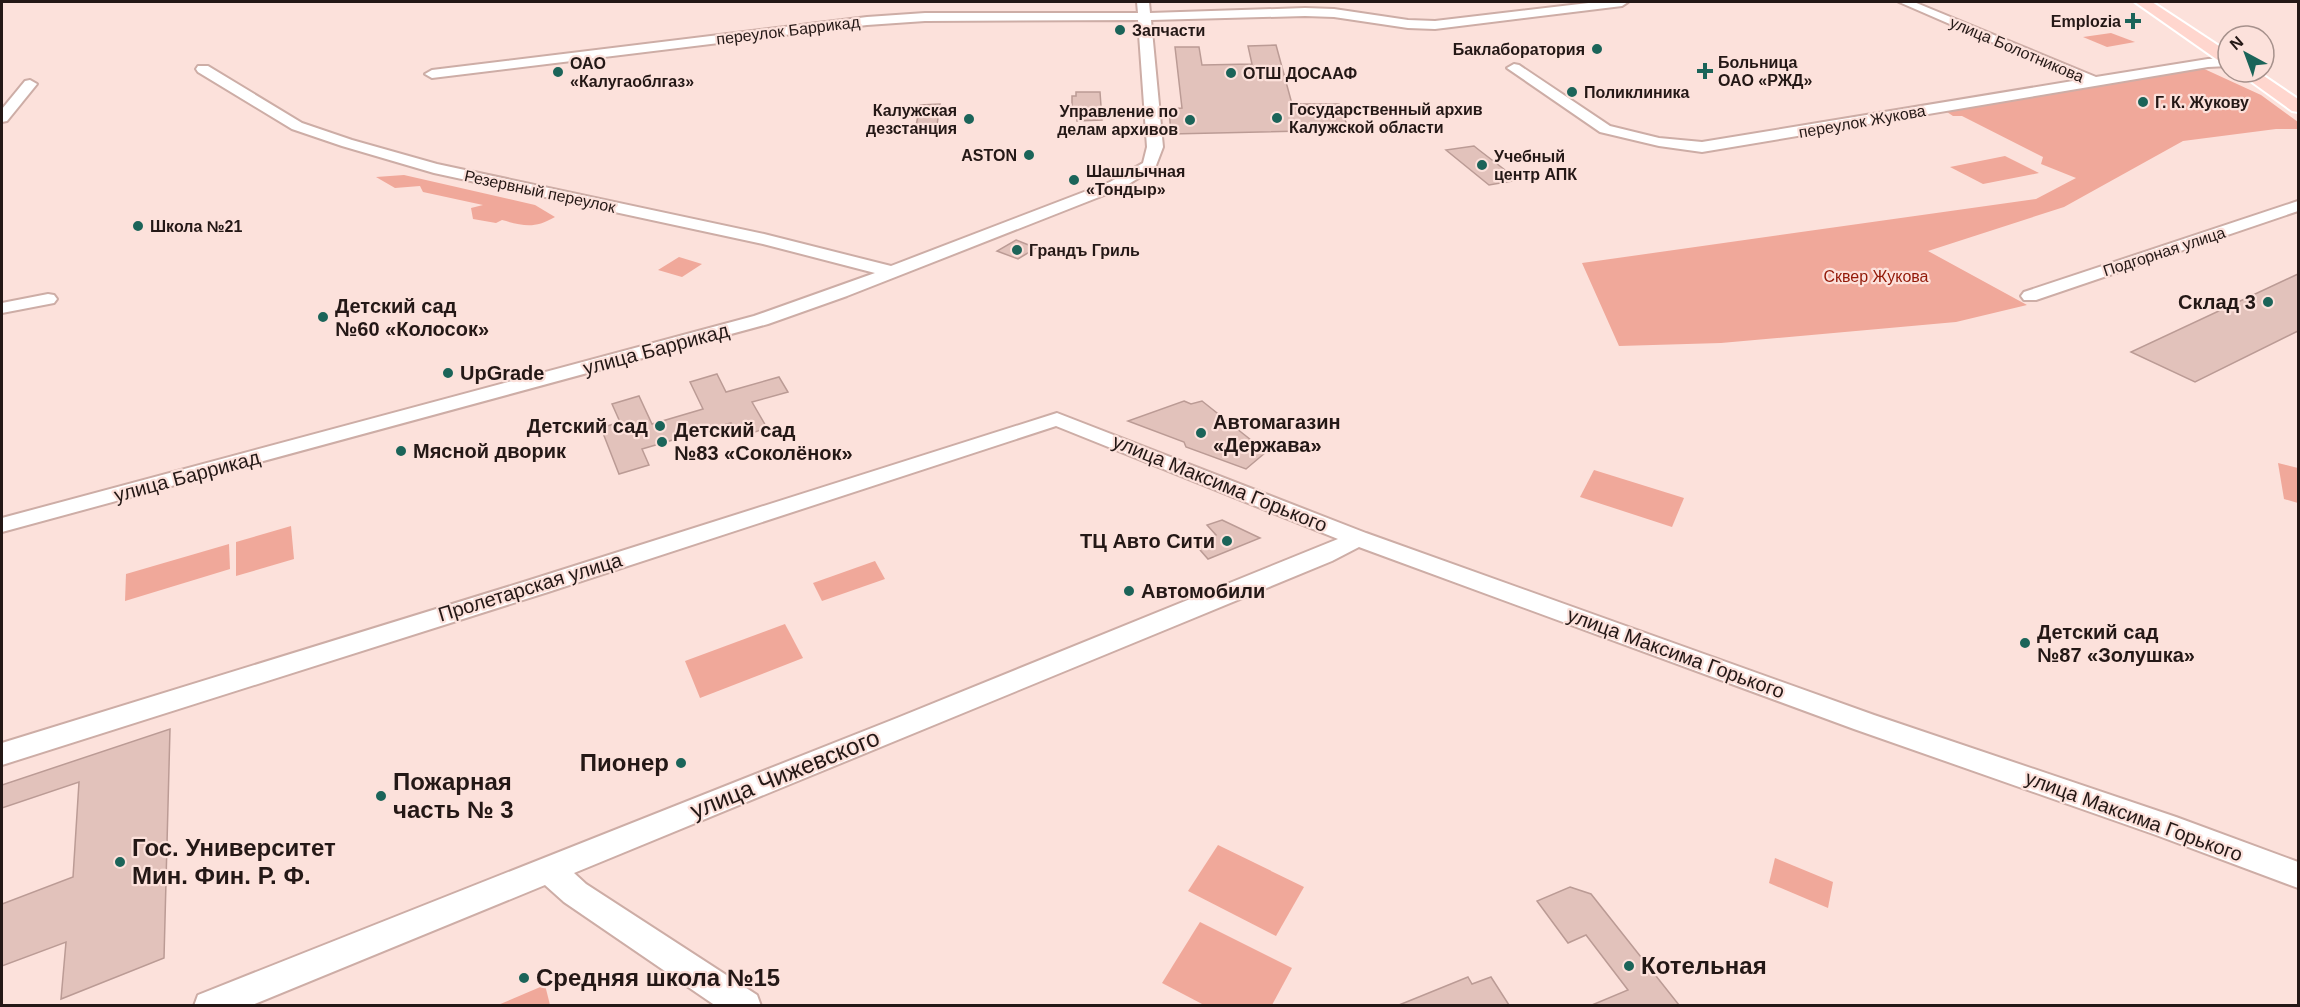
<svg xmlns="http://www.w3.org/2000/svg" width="2300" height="1007" viewBox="0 0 2300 1007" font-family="Arial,sans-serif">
	<rect width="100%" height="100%" fill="#fce1db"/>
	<!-- green -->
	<g fill="#f0a89a">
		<path d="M2111,33L2135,42L2107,47L2083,37Z"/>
		<path d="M2200,67L2261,95L2298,122V129H2276L2183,141L2064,207L1928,251L2027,305L1956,322L1721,343L1619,346L1582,263L2036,199L2076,178L2041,164L2043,157L1962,116H1953L1944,110Z"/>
		<path d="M2005,156L2039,173L1983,184L1950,167Z"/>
		<path d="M404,175L535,205L555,217C534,229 524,226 502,220L496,223L473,219L471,208L483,205L423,192L420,186L395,188L376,177Z"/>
		<path d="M679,257L702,264L682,277L658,270Z"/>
		<path d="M2278,463L2298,468V503L2284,499Z"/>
		<path d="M1594,470L1684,498L1672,527L1580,497Z"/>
		<path d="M291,526L294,559L236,576V542Z"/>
		<path d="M229,544L230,569L125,601L126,574Z"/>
		<path d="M875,561L885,579L822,601L813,583Z"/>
		<path d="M785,624L803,658L700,698L685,661Z"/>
		<path d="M1218,845L1304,887L1276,936L1188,891Z"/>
		<path d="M1775,858L1833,882L1828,908L1769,883Z"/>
		<path d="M1200,922L1292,968L1272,1005H1204L1162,983Z"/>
		<path d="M545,985L550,1005H498Z"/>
	</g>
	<!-- building -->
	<g fill="#e2c2bb" stroke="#bb9b95" stroke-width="1.5">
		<path d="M1276,45L1292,104H1339L1349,130L1171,134L1169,109L1182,108L1175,47H1199L1202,65L1252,64L1248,46Z"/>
		<path d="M1076,92H1100L1102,120L1077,121V116H1072V96H1076Z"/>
		<path d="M940,104L937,125L916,126L920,105Z"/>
		<path d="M1474,146L1479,150L1518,180L1489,185L1446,150Z"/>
		<path d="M1016,240L1036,248L1018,259L997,251Z"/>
		<path d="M2298,274V331L2195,382L2131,352Z"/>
		<path d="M717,374L726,392L779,377L788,392L752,402L767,428L739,437L731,423L642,449L649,465L619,474L601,428L620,422L612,404L639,396L652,424L703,409L690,382Z"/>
		<path d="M1184,401L1191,404L1202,401L1266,452L1246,469L1186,447L1184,442L1128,421Z"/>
		<path d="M1222,520L1260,538L1208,559L1194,543L1216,535L1207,525Z"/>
		<path d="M170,729L164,958L61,999L66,942L2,966V904L73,877L79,782L2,808V785Z"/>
		<path d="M1570,887L1591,894L1679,1005H1592L1628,990L1586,935L1568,943L1537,901Z"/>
		<path d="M1468,977L1472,984L1491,977L1509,1005H1399Z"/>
	</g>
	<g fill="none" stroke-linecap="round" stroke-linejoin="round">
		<defs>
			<g id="minor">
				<path d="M1137,2H1149L1150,13L1305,8L1334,9L1408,20L1435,21L1597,2H1628L1622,6L1435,29L1408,28L1334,17L1305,16L1151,20L1163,147L1155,168L1122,188L847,296L768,324L2,532V518L754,316L875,273L763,244L434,173L342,146L292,129L198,72L196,69L198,66H208L302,123L352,140L437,164L764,234L891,266L1110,182L1143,163L1147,147L1138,20L925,21L867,25L432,78L425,74L432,70L867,17L925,13H1138Z"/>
				<path d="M1899,2H1914L2096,77L2208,59L2228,58V66L2208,67L1702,152L1659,146L1600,132L1507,68L1514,64L1519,65L1610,126L1659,138L1702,142L2079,80Z"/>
				<path d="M30,80L37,84L7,121L2,122V109L25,81Z"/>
				<path d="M2298,201V211L2036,300H2024L2021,296L2024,292Z"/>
				<path d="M48,294L54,295L57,299L54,303L2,313V303Z"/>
				<path d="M1057,413L1366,533L1874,715L2176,817L2298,862V888L2156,835L1854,729L1359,547L1332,561L1194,618L574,873L586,884L757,995L761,1006H716L564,902L545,885L250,1006H194L198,995L897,718L1338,539L1056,426L548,592L2,765V743L530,580Z"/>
			</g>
			<g id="major">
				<path d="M2135,2H2152L2228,52V64L2222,63Z"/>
				<path d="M2238,72H2258L2298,99V112L2292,111Z"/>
			</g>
		</defs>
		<!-- minor casing -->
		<use href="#minor" stroke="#cdada6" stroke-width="4"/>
		<!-- major casing -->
		<use href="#major" stroke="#fff" stroke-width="4"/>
		<!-- minor -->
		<use href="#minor" fill="#fff" fill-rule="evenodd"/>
		<!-- major -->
		<use href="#major" fill="#ffd6ce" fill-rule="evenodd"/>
	</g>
	<!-- markers -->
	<g fill="#1b6459" stroke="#fce1db" stroke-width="2">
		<path d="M2130 12h6v6h6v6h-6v6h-6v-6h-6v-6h6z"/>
		<circle cx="1120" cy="30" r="6"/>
		<circle cx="1597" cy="49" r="6"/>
		<path d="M1702 62h6v6h6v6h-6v6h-6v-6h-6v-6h6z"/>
		<circle cx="558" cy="72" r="6"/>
		<circle cx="1231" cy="73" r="6"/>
		<circle cx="1572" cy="92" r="6"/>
		<circle cx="2143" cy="102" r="6"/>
		<circle cx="1277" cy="118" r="6"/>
		<circle cx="969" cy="119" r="6"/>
		<circle cx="1190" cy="120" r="6"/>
		<circle cx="1029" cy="155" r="6"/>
		<circle cx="1482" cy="165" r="6"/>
		<circle cx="1074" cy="180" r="6"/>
		<circle cx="138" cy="226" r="6"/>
		<circle cx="1017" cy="250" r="6"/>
		<circle cx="2268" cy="302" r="6"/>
		<circle cx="323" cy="317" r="6"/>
		<circle cx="448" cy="373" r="6"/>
		<circle cx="660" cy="426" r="6"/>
		<circle cx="1201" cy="433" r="6"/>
		<circle cx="662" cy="442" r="6"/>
		<circle cx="401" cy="451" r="6"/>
		<circle cx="1227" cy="541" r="6"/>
		<circle cx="1129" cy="591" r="6"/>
		<circle cx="2025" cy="643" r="6"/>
		<circle cx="681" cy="763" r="6"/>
		<circle cx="381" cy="796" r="6"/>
		<circle cx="120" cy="862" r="6"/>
		<circle cx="1629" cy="966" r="6"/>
		<circle cx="524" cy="978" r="6"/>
	</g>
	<g text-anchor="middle" stroke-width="4.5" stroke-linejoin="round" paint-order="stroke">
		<!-- far-poi labels -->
		<g font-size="16" font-weight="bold" fill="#241816" stroke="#fce1db" text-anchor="start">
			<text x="2121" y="27" text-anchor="end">Emplozia</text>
			<text x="1132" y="36">Запчасти</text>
			<text x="1585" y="55" text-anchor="end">Баклаборатория</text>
			<text x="1718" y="68">Больница<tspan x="1718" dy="18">ОАО «РЖД»</tspan></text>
			<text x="570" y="69">ОАО<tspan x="570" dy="18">«Калугаоблгаз»</tspan></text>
			<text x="1243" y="79">ОТШ ДОСААФ</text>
			<text x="1584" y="98">Поликлиника</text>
			<text x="2155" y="108">Г. К. Жукову</text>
			<text x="1289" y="115">Государственный архив<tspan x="1289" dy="18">Калужской области</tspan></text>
			<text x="957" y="116" text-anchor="end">Калужская<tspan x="957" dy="18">дезстанция</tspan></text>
			<text x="1178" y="117" text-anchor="end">Управление по<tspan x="1178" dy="18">делам архивов</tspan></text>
			<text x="1017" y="161" text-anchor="end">ASTON</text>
			<text x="1494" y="162">Учебный<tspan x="1494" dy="18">центр АПК</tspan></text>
			<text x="1086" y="177">Шашлычная<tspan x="1086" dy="18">«Тондыр»</tspan></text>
			<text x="150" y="232">Школа №21</text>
			<text x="1029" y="256">Грандъ Гриль</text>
		</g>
		<!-- far-street labels -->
		<g font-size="16" fill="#241816" stroke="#fce1db">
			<text transform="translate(788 30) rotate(-7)" y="6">переулок Баррикад</text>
			<text transform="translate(2017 49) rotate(23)" y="6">улица Болотникова</text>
			<text transform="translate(1862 121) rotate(-10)" y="6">переулок Жукова</text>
			<text transform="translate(540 191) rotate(12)" y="6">Резервный переулок</text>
			<text transform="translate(2164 251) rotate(-18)" y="6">Подгорная улица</text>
		</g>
		<!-- far-park labels -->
		<g font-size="16" fill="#921908" stroke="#fce1db">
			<text x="1876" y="282">Сквер Жукова</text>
		</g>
		<!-- poi labels -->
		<g font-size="20" font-weight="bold" fill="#241816" stroke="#fce1db" text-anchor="start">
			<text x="2256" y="309" text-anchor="end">Склад 3</text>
			<text x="335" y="313">Детский сад<tspan x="335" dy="23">№60 «Колосок»</tspan></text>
			<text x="460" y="380">UpGrade</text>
			<text x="1213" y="429">Автомагазин<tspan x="1213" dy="23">«Держава»</tspan></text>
			<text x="648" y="433" text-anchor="end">Детский сад</text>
			<text x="674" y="437">Детский сад<tspan x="674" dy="23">№83 «Соколёнок»</tspan></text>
			<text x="413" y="458">Мясной дворик</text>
			<text x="1215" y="548" text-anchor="end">ТЦ Авто Сити</text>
			<text x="1141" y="598">Автомобили</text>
			<text x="2037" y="639">Детский сад<tspan x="2037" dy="23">№87 «Золушка»</tspan></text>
		</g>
		<!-- street labels -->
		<g font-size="20" fill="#241816" stroke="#fce1db">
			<text transform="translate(656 349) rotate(-15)" y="7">улица Баррикад</text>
			<text transform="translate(187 476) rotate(-15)" y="7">улица Баррикад</text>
			<text transform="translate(1220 483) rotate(22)" y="7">улица Максима Горького</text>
			<text transform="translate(530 587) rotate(-17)" y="7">Пролетарская улица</text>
			<text transform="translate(1676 653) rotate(20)" y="7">улица Максима Горького</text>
			<text transform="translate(2134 816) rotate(20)" y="7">улица Максима Горького</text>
		</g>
		<!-- near-poi labels -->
		<g font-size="24" font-weight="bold" fill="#241816" stroke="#fce1db" text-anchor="start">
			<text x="669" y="771" text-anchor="end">Пионер</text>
			<text x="393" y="790">Пожарная<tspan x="393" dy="28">часть № 3</tspan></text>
			<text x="132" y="856">Гос. Университет<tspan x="132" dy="28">Мин. Фин. Р. Ф.</tspan></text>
			<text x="1641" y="974">Котельная</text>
			<text x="536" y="986">Средняя школа №15</text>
		</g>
		<!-- near-street labels -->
		<g font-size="24" fill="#241816" stroke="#fce1db">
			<text transform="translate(785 774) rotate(-22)" y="8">улица Чижевского</text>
		</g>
	</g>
	<!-- border -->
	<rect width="2300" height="1007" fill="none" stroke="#241816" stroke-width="6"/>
	<!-- north arrow -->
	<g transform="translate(2246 54) rotate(319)"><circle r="28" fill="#fce1db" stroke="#a6918c" stroke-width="1.5"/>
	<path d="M0-4.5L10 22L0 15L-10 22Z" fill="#1b6459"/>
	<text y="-9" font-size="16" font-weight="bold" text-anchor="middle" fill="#241816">N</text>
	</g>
</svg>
